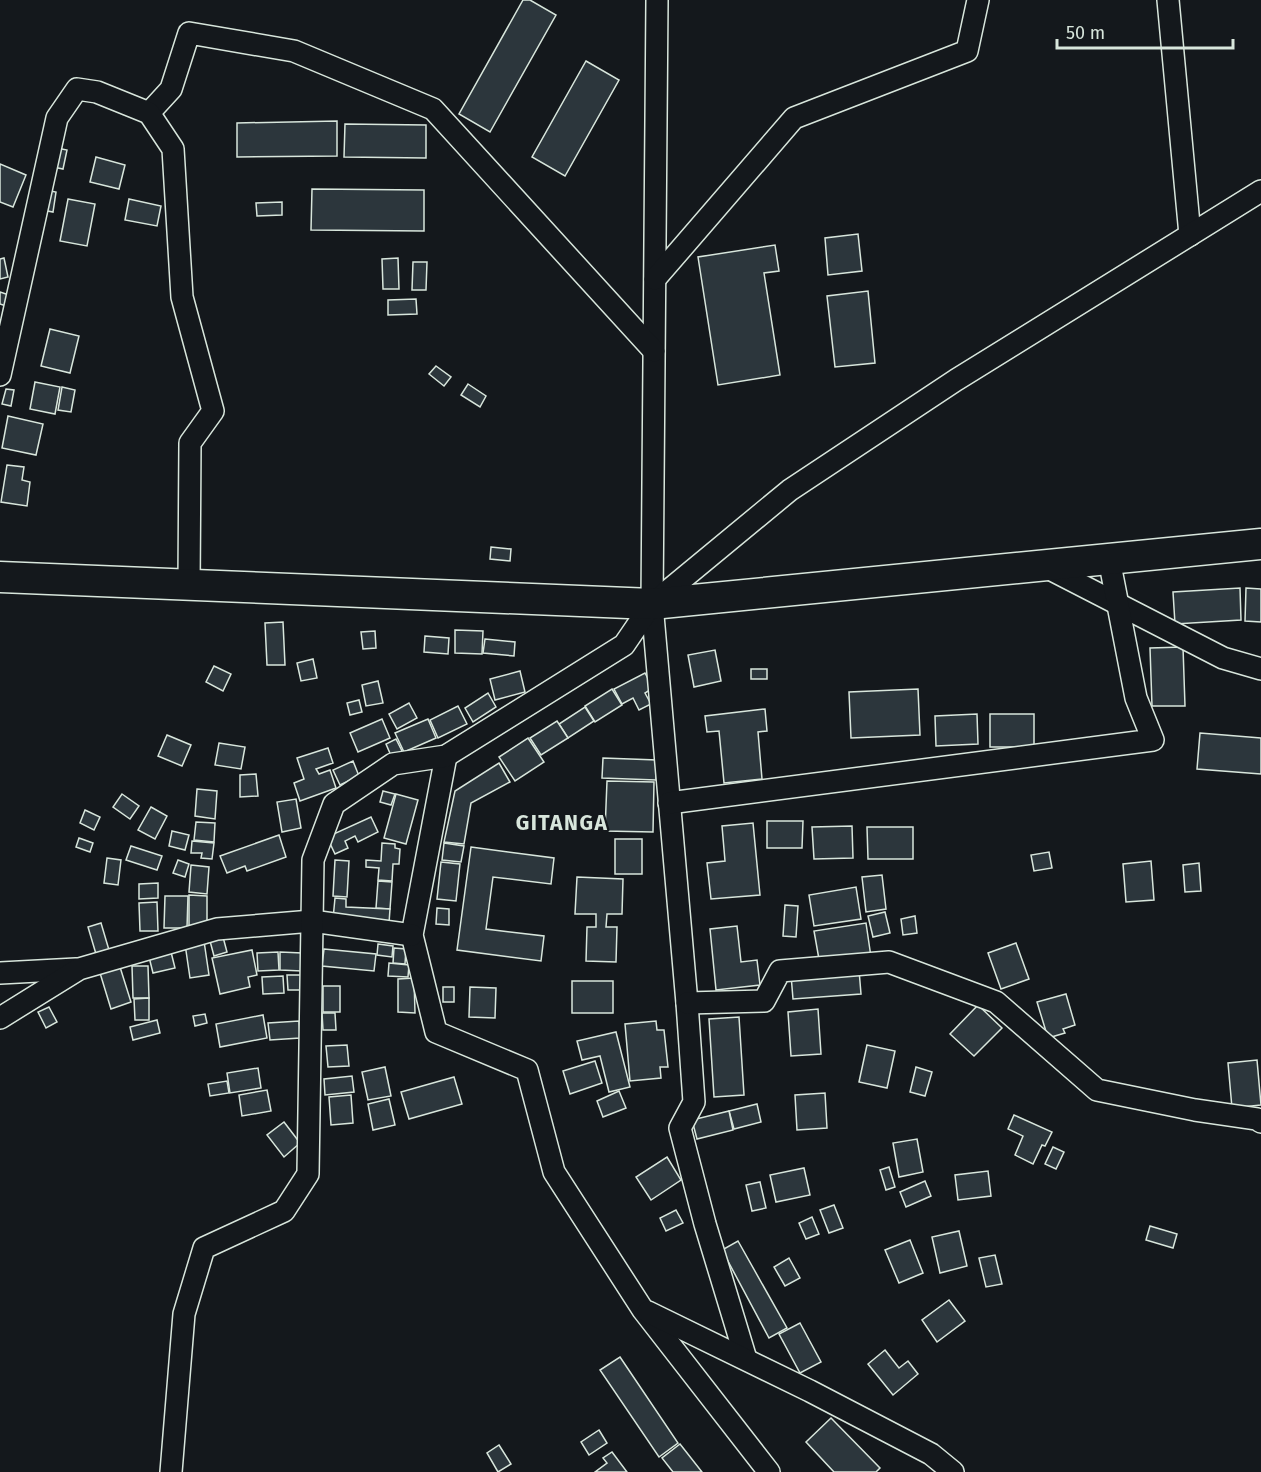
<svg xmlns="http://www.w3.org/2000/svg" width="1261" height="1472" viewBox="0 0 1261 1472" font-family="'Fira Sans',sans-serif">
	<rect width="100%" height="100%" fill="#14181c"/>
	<!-- building -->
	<g fill="#2c363c" stroke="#d8e6dc" stroke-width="1.5">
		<path d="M523,0H530L556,15L490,132L459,114Z"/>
		<path d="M586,61L619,80L565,176L532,157Z"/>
		<path d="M337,121V156L237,157V123Z"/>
		<path d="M345,124L426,125V158L344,157Z"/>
		<path d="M57,148L67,150L63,169L53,167Z"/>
		<path d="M96,157L125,165L119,189L90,182Z"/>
		<path d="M0,164L26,175L13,207L0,202Z"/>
		<path d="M312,189L424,190V231L311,230Z"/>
		<path d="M45,190L56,192L53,212L42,210Z"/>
		<path d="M68,199L95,204L87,246L60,241Z"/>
		<path d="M129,199L161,206L157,226L125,220Z"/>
		<path d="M282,202V215L257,216L256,203Z"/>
		<path d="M858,234L862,271L828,275L825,238Z"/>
		<path d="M775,245L779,271L764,273L780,375L718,385L698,257Z"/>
		<path d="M4,258L8,277L0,279V259Z"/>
		<path d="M398,258L399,289H383L382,259Z"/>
		<path d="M413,262H427L426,290H412Z"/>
		<path d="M868,291L875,363L835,367L827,296Z"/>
		<path d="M0,292L9,295L6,306L0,304Z"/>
		<path d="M416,299L417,314L388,315V300Z"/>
		<path d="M50,329L79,336L70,373L41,366Z"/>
		<path d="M436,366L451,377L444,386L429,374Z"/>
		<path d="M35,382L60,387L55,414L30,409Z"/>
		<path d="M468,384L486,396L480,407L461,395Z"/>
		<path d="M62,387L75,390L71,412L58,410Z"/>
		<path d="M6,389L14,390L11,406L2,404Z"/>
		<path d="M8,416L43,424L36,455L2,448Z"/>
		<path d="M7,465L24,467L22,480L30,482L27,506L1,502Z"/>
		<path d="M491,547L511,549L510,561L490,559Z"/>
		<path d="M1240,588L1241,620L1175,624L1173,592Z"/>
		<path d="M1246,588L1261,589V622L1245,621Z"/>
		<path d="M283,622L285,665H267L265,623Z"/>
		<path d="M455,630L483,631L482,654L455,653Z"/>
		<path d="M375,631L376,648L363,649L361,632Z"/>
		<path d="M425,636L449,638L448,654L424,652Z"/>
		<path d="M485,639L515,642L514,656L483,653Z"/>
		<path d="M1183,647L1185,706H1152L1150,648Z"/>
		<path d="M715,650L721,681L694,687L688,655Z"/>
		<path d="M313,659L317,678L301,681L297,663Z"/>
		<path d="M214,666L231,674L223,691L206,682Z"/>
		<rect x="751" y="669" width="16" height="10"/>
		<path d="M520,671L525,692L495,700L490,679Z"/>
		<path d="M645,673L653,688L645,693L651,704L639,710L633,698L622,704L614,689Z"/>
		<path d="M378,681L383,703L366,706L362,685Z"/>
		<path d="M612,689L622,705L595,722L585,706Z"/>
		<path d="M918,689L920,735L851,738L849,692Z"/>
		<path d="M488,693L496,707L473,722L465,708Z"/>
		<path d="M359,700L362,712L350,715L347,703Z"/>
		<path d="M409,703L417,718L397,729L389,714Z"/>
		<path d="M458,706L467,724L438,738L430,720Z"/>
		<path d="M585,707L594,721L568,738L559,724Z"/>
		<path d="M765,709L767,731L758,732L762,779L724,783L719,731L707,732L705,716Z"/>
		<path d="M977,714L978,744L936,746L935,716Z"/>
		<rect x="990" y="714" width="44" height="33"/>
		<path d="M382,719L390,738L358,752L350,733Z"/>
		<path d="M428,719L436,738L404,752L395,733Z"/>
		<path d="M557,721L568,738L541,755L530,738Z"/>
		<path d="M1200,733L1261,738V774L1197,769Z"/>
		<path d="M167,735L191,745L182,766L158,756Z"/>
		<path d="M528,738L544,762L515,781L499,757Z"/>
		<path d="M396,739L403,753L392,758L386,744Z"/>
		<path d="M219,743L245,747L241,769L215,765Z"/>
		<path d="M328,748L333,763L316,769L319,774L330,770L336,788L300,801L294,783L304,779L297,758Z"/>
		<path d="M603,758L657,760L656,780L602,778Z"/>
		<path d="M353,761L359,776L340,785L333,770Z"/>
		<path d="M499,763L510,782L471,803L464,844L444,842L455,791Z"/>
		<path d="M256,774L258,796L240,797V775Z"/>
		<path d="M607,781L654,782L653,832L605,831Z"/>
		<path d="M197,789L217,791L215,819L195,816Z"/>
		<path d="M383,791L395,794L391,805L380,802Z"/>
		<path d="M122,794L139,806L130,819L113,807Z"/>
		<path d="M396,794L418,800L406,844L384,838Z"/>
		<path d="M296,799L301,828L282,832L277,802Z"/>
		<path d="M151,807L167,816L155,839L138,830Z"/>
		<path d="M85,810L100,817L94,830L80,823Z"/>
		<path d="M371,817L378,832L358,842L355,836L345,841L348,848L335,854L327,837Z"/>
		<path d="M767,821H803L802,848H767Z"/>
		<path d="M196,822L215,823L214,842L194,840Z"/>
		<path d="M753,823L760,895L711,899L707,863L725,861L722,826Z"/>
		<path d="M852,826L853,858L814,859L812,827Z"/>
		<path d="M867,827H913V859H868Z"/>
		<path d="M172,831L189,835L185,850L169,846Z"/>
		<path d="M279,835L286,857L247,871L245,866L227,873L220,856Z"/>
		<path d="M79,838L93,843L90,852L76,847Z"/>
		<rect x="615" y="839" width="27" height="35"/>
		<path d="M192,841L214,843L212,859L201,858L202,853H191Z"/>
		<path d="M382,843L395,844V848L400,849L399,864H393L392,881L378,880L379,868L366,867V860L381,861Z"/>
		<path d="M444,843L464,846L461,862L442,860Z"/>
		<path d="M131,846L162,856L157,870L126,860Z"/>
		<path d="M471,847L554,858L551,884L493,877L486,929L544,936L541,961L457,950Z"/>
		<path d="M1049,852L1052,868L1034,871L1031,855Z"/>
		<path d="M107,858L121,860L118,885L104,883Z"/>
		<path d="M178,860L189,864L185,877L173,873Z"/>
		<path d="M335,860L349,861L347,897L333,896Z"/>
		<path d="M1151,861L1154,900L1126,902L1123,864Z"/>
		<path d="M441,862L460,864L456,901L437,899Z"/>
		<path d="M1199,863L1201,891L1185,892L1183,865Z"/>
		<path d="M191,865L209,867L207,894L189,892Z"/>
		<path d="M882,875L886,909L866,912L862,877Z"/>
		<path d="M577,877L623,879L622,914H607L606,927H617L616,962L586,961L587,927H596V914H575Z"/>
		<path d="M378,881L392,882L390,909L376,908Z"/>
		<path d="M158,883V898L139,899V884Z"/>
		<path d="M856,887L861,919L814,926L809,895Z"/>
		<path d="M189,895L207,896V928H189Z"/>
		<path d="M165,896H188L187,928H164Z"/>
		<path d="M335,898L346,899V907L390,909L389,923L333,919Z"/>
		<path d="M157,902L158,931H140L139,903Z"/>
		<path d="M785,905L798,906L796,937L783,936Z"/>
		<path d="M437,908L449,909V925L436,924Z"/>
		<path d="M885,912L890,933L873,937L868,916Z"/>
		<path d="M915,916L917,933L903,935L901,919Z"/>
		<path d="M101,923L109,950L96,954L88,927Z"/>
		<path d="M866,923L871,957L820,965L814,931Z"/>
		<path d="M737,926L741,962L757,960L760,985L716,990L710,929Z"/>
		<path d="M223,937L227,952L214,956L210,941Z"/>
		<path d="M204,941L209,975L190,978L185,944Z"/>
		<path d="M1016,943L1029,979L1001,989L988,953Z"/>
		<path d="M378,944L393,946L392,957L377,955Z"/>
		<path d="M394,948L406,949L405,964L393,963Z"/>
		<path d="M324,949L376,954L374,971L322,966Z"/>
		<path d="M252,950L257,975L248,977L250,987L220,994L212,958Z"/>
		<path d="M171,952L175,968L153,973L149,957Z"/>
		<path d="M278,952L279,970L258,971L257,953Z"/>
		<path d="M280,952L302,953V971L280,970Z"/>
		<path d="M389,963L409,965L408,977L388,976Z"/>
		<path d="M132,966H148L149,998H133Z"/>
		<path d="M120,967L131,1002L111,1009L100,973Z"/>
		<path d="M859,970L861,994L793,999L791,975Z"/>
		<path d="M287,975H303V990H288Z"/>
		<path d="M283,976L284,993L263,994L262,977Z"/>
		<path d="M414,978L415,1013L398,1012V979Z"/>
		<rect x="572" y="981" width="41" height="32"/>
		<rect x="323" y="986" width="17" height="26"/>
		<rect x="443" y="987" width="11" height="15"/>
		<path d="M470,987L496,988L495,1018L469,1017Z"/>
		<path d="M1066,994L1075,1025L1063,1029L1065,1033L1048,1038L1037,1002Z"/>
		<path d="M149,998V1020H135L134,999Z"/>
		<path d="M978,1005L1002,1028L974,1056L950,1034Z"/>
		<path d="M49,1007L57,1022L46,1028L38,1012Z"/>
		<path d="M818,1009L821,1054L791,1056L788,1012Z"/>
		<path d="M322,1013H335L336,1030H323Z"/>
		<path d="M205,1014L207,1023L195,1026L193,1016Z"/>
		<path d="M263,1015L267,1038L220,1047L216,1024Z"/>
		<path d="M739,1017L744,1095L714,1097L709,1019Z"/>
		<path d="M157,1020L160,1033L133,1040L130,1027Z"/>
		<path d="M299,1021L300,1038L270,1040L268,1023Z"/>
		<path d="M656,1021L657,1030H664L668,1067H660L661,1078L630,1081L625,1024Z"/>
		<path d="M616,1032L630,1087L609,1092L600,1056L582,1060L577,1041Z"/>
		<path d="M347,1045L349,1066L328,1067L326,1046Z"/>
		<path d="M867,1045L895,1051L887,1088L859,1082Z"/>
		<path d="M1257,1060L1261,1105L1232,1108L1228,1063Z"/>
		<path d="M595,1061L602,1083L570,1094L563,1071Z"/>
		<path d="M385,1067L391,1096L368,1100L362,1072Z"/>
		<path d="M916,1067L932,1072L925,1096L910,1092Z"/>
		<path d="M258,1068L261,1088L230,1093L227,1073Z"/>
		<path d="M352,1076L354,1092L325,1095L324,1079Z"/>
		<path d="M454,1077L462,1104L409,1119L401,1092Z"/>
		<path d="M227,1081L229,1093L210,1096L208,1084Z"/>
		<path d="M267,1090L271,1111L242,1116L239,1095Z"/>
		<path d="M619,1091L626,1108L603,1117L597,1101Z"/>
		<path d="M825,1093L827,1128L797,1130L795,1095Z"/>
		<path d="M351,1095L353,1123L331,1125L329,1097Z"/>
		<path d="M389,1099L395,1125L373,1130L368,1104Z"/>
		<path d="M757,1104L761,1122L734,1129L729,1111Z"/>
		<path d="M729,1111L733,1130L697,1139L692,1120Z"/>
		<path d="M1014,1115L1052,1132L1045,1146L1042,1145L1033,1164L1015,1155L1023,1136L1008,1129Z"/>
		<path d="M284,1122L300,1143L284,1157L267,1135Z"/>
		<path d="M917,1139L923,1172L899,1177L893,1143Z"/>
		<path d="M1053,1147L1064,1152L1056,1169L1045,1164Z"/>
		<path d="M667,1157L681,1180L651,1200L636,1177Z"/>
		<path d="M889,1167L895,1187L886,1190L880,1170Z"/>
		<path d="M804,1168L810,1195L776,1202L770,1175Z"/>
		<path d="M988,1171L991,1196L958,1200L955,1175Z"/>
		<path d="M925,1181L931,1196L906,1207L900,1192Z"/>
		<path d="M760,1182L766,1208L752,1211L746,1185Z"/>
		<path d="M834,1205L843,1228L829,1233L820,1210Z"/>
		<path d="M676,1210L683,1223L666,1231L660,1218Z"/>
		<path d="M812,1217L819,1234L806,1239L799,1223Z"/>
		<path d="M1150,1226L1177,1234L1173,1248L1146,1240Z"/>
		<path d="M959,1231L967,1266L940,1273L932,1237Z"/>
		<path d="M910,1240L923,1273L899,1283L885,1250Z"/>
		<path d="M738,1241L787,1328L769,1338L722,1250Z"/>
		<path d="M995,1255L1002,1284L986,1287L979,1258Z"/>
		<path d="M789,1258L800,1278L785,1286L774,1267Z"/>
		<path d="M949,1300L965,1321L937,1342L922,1320Z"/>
		<path d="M800,1323L821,1362L800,1373L779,1334Z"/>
		<path d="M885,1350L899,1368L908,1361L918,1374L893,1395L868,1364Z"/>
		<path d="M620,1357L678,1443L659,1457L600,1370Z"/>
		<path d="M831,1418L880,1468L876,1472H834L806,1442Z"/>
		<path d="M599,1430L607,1443L589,1455L581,1442Z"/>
		<path d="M680,1444L702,1472H673L662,1458Z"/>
		<path d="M499,1445L511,1464L498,1472L487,1453Z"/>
		<path d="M612,1452L627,1472H595L607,1463L603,1458Z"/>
	</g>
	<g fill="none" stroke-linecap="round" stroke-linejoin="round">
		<defs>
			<g id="minor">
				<path d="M657,0L652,604L687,1003L694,1102L680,1128L705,1224L746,1359"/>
				<path d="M1168,0L1190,235"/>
				<path d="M149,113L171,89L189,33L294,51L433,109L654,351"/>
				<path d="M655,279L794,118L967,51L978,0"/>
				<path d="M0,375L57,118L77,89L97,92L149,113L173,149L182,297L213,411L190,443L189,585"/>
				<path d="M1044,566L1223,658L1261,669"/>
				<path d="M446,756L412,935L436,1032L527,1070L554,1172L643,1310L769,1472"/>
				<path d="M669,803L1153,740L1136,698L1109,559"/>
				<path d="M0,973L76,969"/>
				<path d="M687,1003L764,1001L780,971L889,962L996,1002L1097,1090L1195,1110L1257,1119L1261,1122"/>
				<path d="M0,1018L79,969L217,929L312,921L412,935"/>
				<path d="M648,1312L810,1391L931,1454L953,1472"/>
				<path d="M171,1472L184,1314L204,1248L284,1211L308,1174L313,860L334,804L393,764L446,756L624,645L652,604L790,490L956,380L1261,191"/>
			</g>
			<path id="secondary" d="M0,577L652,604L1261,544"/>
		</defs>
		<!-- minor casing -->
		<use href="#minor" stroke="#d8e6dc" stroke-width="24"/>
		<!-- secondary casing -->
		<use href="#secondary" stroke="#d8e6dc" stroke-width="33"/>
		<!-- minor -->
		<use href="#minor" stroke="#14181c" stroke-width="21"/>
		<!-- secondary -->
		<use href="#secondary" stroke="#14181c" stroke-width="30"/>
	</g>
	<g text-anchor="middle" stroke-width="4.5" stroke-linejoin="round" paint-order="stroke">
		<!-- district labels -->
		<g font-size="21" font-weight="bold" letter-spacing="1.5" fill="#d8e6dc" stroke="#14181c">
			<text x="562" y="830">GITANGA</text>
		</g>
	</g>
	<!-- scale -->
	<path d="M1057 39v9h176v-9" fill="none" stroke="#d8e6dc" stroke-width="3"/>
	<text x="1066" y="39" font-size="18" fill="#d8e6dc" stroke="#14181c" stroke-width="4.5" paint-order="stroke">50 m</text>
</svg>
